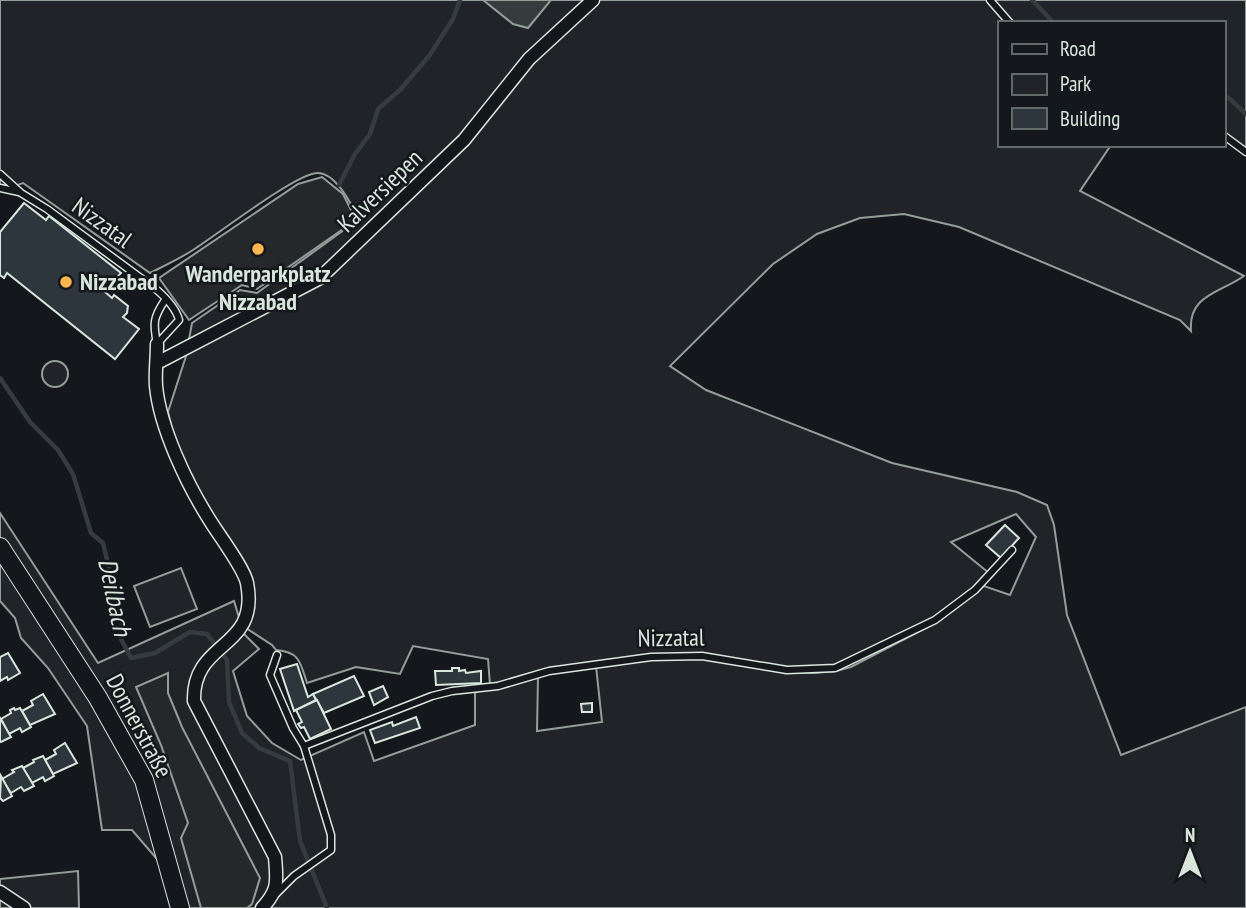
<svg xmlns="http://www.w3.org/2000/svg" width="1246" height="908" viewBox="0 0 1246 908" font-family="'PT Sans Narrow',sans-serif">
	<rect width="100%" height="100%" fill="#14181c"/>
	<!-- green -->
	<g fill="#202428" stroke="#939e99" stroke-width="2">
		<path d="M0,0H1246V149L1223,132V23H999V145H1111L1080,191L1244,276C1220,293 1188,295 1191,331L1180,320L959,227L904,214L860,218L817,234L773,264L670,366L706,390L892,463L1017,492L1047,505L1054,525L1067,615L1121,755L1246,707V908H175L163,866L132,830H102L87,726L48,668L21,638L15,618L0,601V513L98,663L234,601L244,634L259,649L233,671L247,716L272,743L301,760L364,732L374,761L475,725V692L538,677L537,731L602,722L596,666L651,659L702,657L786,672L814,673L836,671L851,667L928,627L984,586L1010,595L1036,537L1016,514L951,542L989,573C947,618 851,675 788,669C759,666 729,656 700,654C630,652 557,667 490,685L488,659L413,646L400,674L356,667L307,683C300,662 300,652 276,650L272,645L246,628L252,602L249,580L195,489L174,437L168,412L186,356L192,323L240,290L257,293L359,219C352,206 336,172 317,173C295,174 217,235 193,250C179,259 164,266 150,273L23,183L0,191Z"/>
		<circle cx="55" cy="374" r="13"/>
		<path d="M181,568L197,609L150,627L134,586Z"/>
		<path d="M78,871L79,908H0V879Z"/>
	</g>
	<!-- parking -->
	<g fill="#24282b" stroke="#939e99" stroke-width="2">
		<path d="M322,177L343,194L356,220L257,289L242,285L189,320L159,278L298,184Z"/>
		<path d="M168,673V693L182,727L260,878L252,904L247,908H201L181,838L188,823L161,745L136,687Z"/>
	</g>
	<!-- water -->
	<path fill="#363b3e" stroke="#939e99" stroke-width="2" d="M483,0H551L528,28L513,24Z"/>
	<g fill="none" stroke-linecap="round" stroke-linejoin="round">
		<!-- stream -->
		<g stroke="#363b3e" stroke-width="4.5">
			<path d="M1032,0L1054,23"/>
			<path d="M1223,97L1229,98L1246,114"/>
			<path d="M339,185L355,154L370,134L378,109L400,90L429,56L453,19L460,0"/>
			<path d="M0,378L30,422L58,450L73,474L91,533L103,543L122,622L121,639L131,658L155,653L190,632L207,634L227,660L229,702L242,733L259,748L290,761L300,841L327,908"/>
		</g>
	</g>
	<!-- building -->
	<g fill="#2c363c" stroke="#d8e6dc" stroke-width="2">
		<path d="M24,203L46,220L49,216L121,273L105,292L112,298L114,295L128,306L127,313L123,317L139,329L115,359L7,273L4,278L0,275V232Z"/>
		<path d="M1005,525L1019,538L1001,558L986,545Z"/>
		<path d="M8,653L20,673L8,680L7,677L0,681V657Z"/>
		<path d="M297,664L308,697L313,694L316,700L294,711L280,669Z"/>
		<path d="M452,668H459V671L465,670L466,673L481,671V683L436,685L435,671H452Z"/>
		<path d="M354,676L364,696L324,713L313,694Z"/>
		<path d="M383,686L388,697L374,705L369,692Z"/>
		<path d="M43,694L55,714L30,725L22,711L33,705L31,701Z"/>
		<path d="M317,700L331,729L310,739L304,727L301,728L298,724L302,722L296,710Z"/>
		<path d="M592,703V712H582L581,704Z"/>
		<path d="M14,708L15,710L20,708L31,727L22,732L20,728L9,734L1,719L11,713L10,710Z"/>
		<path d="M416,717L420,728L375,743L370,730L392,722L393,726Z"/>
		<path d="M0,718L11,737L1,742L0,741Z"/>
		<path d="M65,743L77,763L53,774L45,760L56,754L54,750Z"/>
		<path d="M43,756L54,776L45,781L43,777L32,783L23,768L34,762L33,760Z"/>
		<path d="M22,766L34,786L24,791L21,787L11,793L2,779L14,772L12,770Z"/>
		<path d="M1,776L12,796L3,801L0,798Z"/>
	</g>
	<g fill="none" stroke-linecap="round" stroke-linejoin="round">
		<defs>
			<g id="lane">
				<path d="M990,0L1010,23"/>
				<path d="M1223,135L1246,152"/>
				<path d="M0,174L21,193L47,209L157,290C166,298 176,308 179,320L157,344"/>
				<path d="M0,188L19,192"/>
				<path d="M157,344C153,323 153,318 165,300"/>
				<path d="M277,655L270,675L293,728L304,746L432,696L452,691L498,686L549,671L651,657L702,656L787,670L835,668L935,620L975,590L1012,550"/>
				<path d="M275,895L294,876L331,850V835L304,746"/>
			</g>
			<g id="street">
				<path d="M157,344C157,358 155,373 156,386C160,428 187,484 209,519C218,534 244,568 247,583C260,651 192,639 194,701L275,857C277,881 279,890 262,908"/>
				<path d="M157,363L320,278L464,140L529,59L593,0"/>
				<path d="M0,892L24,908"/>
			</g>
			<path id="secondary" d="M0,547L98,698L144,780L180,908"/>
		</defs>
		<!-- lane casing -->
		<use href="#lane" stroke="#d8e6dc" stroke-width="9"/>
		<!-- street casing -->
		<use href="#street" stroke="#d8e6dc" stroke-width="15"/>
		<!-- secondary casing -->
		<use href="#secondary" stroke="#d8e6dc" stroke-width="20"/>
		<!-- lane -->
		<use href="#lane" stroke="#14181c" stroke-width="6"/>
		<!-- street -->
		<use href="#street" stroke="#14181c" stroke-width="12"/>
		<!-- secondary -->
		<use href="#secondary" stroke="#14181c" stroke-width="18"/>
	</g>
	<!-- markers -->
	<g fill="#ffb74d" stroke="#14181c" stroke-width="2.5">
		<circle cx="258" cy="249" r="7"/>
		<circle cx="66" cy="282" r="7"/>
	</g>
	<g text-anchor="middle" stroke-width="5" stroke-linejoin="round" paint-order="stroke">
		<!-- street labels -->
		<g font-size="24" fill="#d8e6dc" stroke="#14181c">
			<text transform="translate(380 191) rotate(-44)" y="8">Kalversiepen</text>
			<text transform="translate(102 223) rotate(36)" y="8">Nizzatal</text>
			<text transform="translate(671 638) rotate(-1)" y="8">Nizzatal</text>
			<text transform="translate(139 726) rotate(62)" y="8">Donnerstraße</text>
		</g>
		<!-- poi labels -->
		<g font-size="24" font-weight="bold" fill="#d8e6dc" stroke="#14181c">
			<text x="258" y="282">Wanderparkplatz<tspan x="258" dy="28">Nizzabad</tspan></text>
			<text x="80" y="290" text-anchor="start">Nizzabad</text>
		</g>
		<!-- water labels -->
		<g font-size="26" font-style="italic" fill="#d8e6dc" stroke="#14181c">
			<text transform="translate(115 597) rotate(78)" y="9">Deilbach</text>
		</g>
	</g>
	<!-- legend -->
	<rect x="998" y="21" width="228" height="126" fill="#14181c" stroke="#626a69" stroke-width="2"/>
	<rect x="1012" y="44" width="35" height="10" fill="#14181c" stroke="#626a69" stroke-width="2"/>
	<text x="1060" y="56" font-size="21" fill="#d8e6dc">Road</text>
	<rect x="1012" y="74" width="35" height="21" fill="#202428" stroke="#626a69" stroke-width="2"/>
	<text x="1060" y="91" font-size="21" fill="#d8e6dc">Park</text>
	<rect x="1012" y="108" width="35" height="21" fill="#2c363c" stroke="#626a69" stroke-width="2"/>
	<text x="1060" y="126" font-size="21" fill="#d8e6dc">Building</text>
	<!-- north arrow -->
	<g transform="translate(1190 852)" stroke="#14181c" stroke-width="5" paint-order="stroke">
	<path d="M0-5L12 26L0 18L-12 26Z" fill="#d8e6dc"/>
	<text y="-10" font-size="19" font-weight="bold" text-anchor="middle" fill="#d8e6dc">N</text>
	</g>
</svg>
